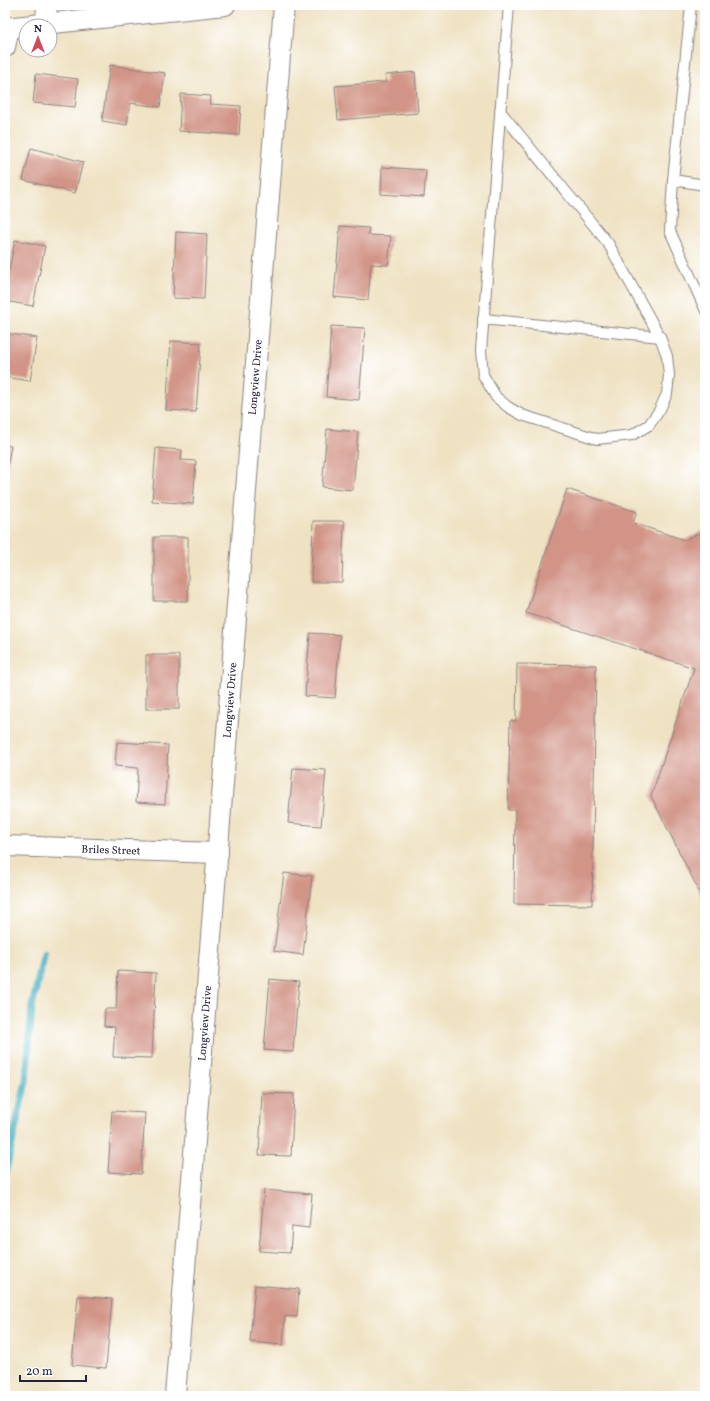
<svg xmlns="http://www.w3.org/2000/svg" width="710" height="1401" viewBox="0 0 710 1401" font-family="Vollkorn,serif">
	<rect width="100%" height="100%" fill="#fff"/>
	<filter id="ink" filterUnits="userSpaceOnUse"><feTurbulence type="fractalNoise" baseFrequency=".025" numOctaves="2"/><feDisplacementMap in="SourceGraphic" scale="8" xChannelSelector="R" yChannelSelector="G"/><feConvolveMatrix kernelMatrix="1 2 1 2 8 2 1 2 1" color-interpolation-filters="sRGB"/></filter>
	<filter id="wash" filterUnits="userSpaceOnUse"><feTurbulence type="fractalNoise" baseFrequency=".012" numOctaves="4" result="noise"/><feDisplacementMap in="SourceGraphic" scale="16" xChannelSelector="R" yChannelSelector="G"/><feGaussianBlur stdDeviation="0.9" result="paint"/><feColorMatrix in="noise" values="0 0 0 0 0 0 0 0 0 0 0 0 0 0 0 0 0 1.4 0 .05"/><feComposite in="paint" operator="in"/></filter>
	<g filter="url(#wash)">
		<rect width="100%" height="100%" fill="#efe2c3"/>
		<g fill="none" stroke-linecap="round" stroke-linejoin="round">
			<!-- stream -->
			<path stroke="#41afbf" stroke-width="7" d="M5,1174L26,1081L32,1006L44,954"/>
		</g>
		<g id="blocks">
			<!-- building -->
			<g fill="#d29487">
				<path d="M110,65L165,73L160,107L130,103L127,125L102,121Z"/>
				<path d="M415,72L418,113L338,120L335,86L386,82L385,75Z"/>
				<path d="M36,74L78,79L75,107L33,103Z"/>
				<path d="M181,94L211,96L210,104L241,106L239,135L179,131Z"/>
				<path d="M31,148L83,162L75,193L23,180Z"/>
				<path d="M382,167L426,170L424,197L381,194Z"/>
				<path d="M340,226L369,228L368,235L391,236L388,265L371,264L368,300L334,297Z"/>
				<path d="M176,232L207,234L204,299L173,298Z"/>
				<path d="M15,240L45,246L33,306L5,301V290Z"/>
				<path d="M331,326L365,328L359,400L326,397Z"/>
				<path d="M5,333L37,338L30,381L5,377Z"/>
				<path d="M171,341L201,343L196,412L166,410Z"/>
				<path d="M327,429L358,432L353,490L322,487Z"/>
				<path d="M5,445L11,446L6,473H5Z"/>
				<path d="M156,448L182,450L181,460L196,461L193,504L152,501Z"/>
				<path d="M567,489L637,512L633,523L685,540L705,530V903L651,796L694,668L526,613Z"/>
				<path d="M313,521H344L342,582H311Z"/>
				<rect x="154" y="537" width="34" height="64"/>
				<path d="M310,633L340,635L335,698L305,696Z"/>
				<rect x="146" y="655" width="33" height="54"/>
				<path d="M517,664L596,665L592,905L514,904L515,810H508L510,721H516Z"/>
				<path d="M117,742L168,745L165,804L136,802L138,768L115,766Z"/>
				<path d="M293,768L326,770L321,826L288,823Z"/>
				<path d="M284,873L312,876L303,955L274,951Z"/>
				<path d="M118,971L156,973L152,1058L113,1057L115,1027L104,1026L105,1009H116Z"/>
				<path d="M270,979L299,982L293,1052L264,1050Z"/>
				<path d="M262,1093L294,1094L291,1156L259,1155Z"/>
				<path d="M112,1111L145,1113L141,1174L108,1172Z"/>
				<path d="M264,1190L312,1194L309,1228L292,1226L290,1253L259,1251Z"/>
				<path d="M255,1285L299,1289L297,1317L285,1316L283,1345L250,1342Z"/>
				<path d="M78,1296L112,1299L106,1368L72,1365Z"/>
			</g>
		</g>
	</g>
	<g filter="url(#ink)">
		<use href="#blocks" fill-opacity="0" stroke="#88827f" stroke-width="1"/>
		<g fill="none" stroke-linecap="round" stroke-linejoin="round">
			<defs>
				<g id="service">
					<path d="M691,5L673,180L670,231L705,309"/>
					<path d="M500,111L608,243L660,337L667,356L669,375L667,394L659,411L649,425L632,435L597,439L522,415L508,407L496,397L483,375L481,351L509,5"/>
					<path d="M673,180L705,185"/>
					<path d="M483,319L660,337"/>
				</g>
				<g id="minor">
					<path d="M46,23L47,5"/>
					<path d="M5,28L225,5"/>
					<path d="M5,47L9,27"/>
					<path id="s1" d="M5,846L218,853"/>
					<path id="s2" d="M175,1396L284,5"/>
				</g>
			</defs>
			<!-- service casing -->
			<use href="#service" stroke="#88827f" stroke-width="12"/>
			<!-- minor casing -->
			<use href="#minor" stroke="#88827f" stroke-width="22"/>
			<!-- service -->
			<use href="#service" stroke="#fff" stroke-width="10"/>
			<!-- minor -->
			<use href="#minor" stroke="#fff" stroke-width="20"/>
		</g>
	</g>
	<g text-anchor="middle" stroke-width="3" stroke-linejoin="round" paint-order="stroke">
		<!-- street labels -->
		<g font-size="11" fill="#22223b" stroke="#fff">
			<text dy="4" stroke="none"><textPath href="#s2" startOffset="1022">Longview Drive</textPath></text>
			<text dy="4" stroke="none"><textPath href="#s2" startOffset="698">Longview Drive</textPath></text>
			<text dy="4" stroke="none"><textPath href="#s1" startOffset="106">Briles Street</textPath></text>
			<text dy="4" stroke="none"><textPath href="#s2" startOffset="374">Longview Drive</textPath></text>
		</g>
	</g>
	<!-- margin -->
	<rect width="710" height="1401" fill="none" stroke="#fff" stroke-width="20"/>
	<!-- north arrow -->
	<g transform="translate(38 38)"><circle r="19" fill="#ffffff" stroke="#a7a7b1"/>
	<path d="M0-3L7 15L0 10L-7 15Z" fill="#d1495b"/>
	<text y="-6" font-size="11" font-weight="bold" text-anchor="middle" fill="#22223b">N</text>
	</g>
	<!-- scale -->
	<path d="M20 1375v6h66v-6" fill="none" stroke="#22223b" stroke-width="2"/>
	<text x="26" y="1375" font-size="12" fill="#22223b" stroke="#ffffff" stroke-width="3" paint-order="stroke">20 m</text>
</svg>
